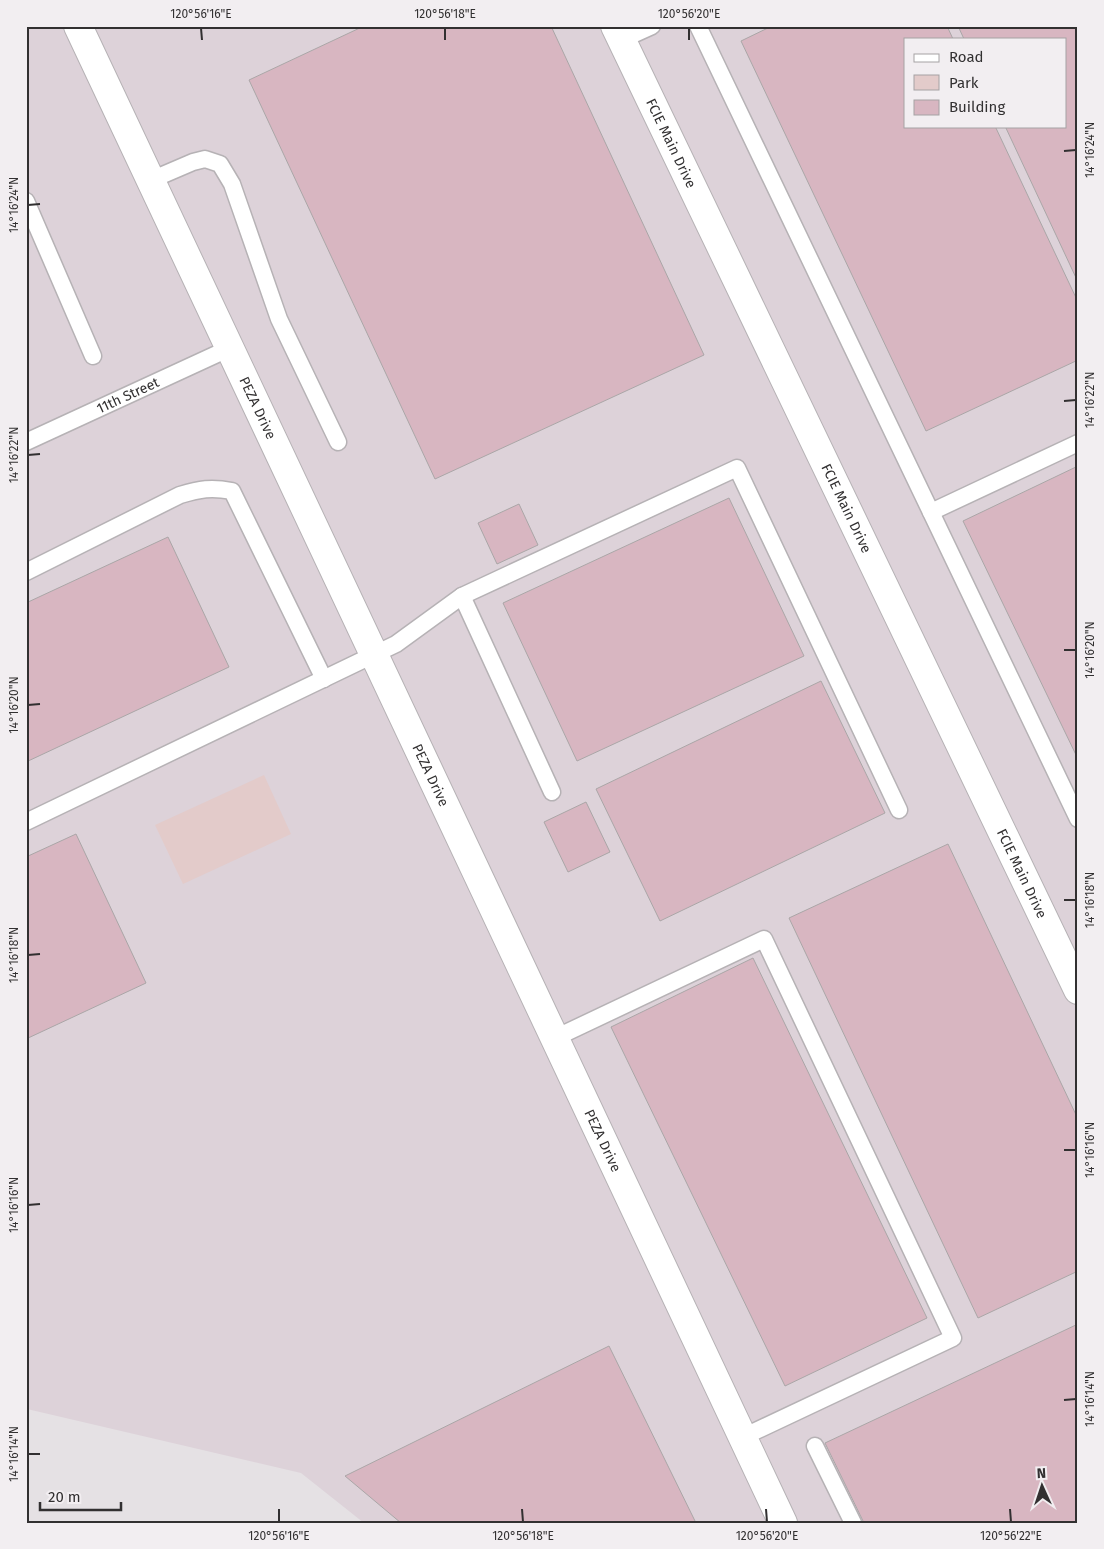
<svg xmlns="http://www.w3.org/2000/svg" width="1104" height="1549" viewBox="0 0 1104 1549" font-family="'Fira Sans',sans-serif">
	<rect width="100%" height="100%" fill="#e5e1e4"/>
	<!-- built -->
	<path fill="#ddd2d9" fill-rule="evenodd" d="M26,26H1078V1523H364L301,1473L27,1409ZM905,39H1065V126H905Z"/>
	<!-- green -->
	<path fill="#e3cbca" d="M264,775L291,834L183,884L155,825Z"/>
	<!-- building -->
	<g fill="#d8b6c1" stroke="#aaa6a7">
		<path d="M364,26H551L704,355L435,479L249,80Z"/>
		<path d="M772,26H947L953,39H905V126H995L1078,302V360L926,431L741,41Z"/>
		<path d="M958,26H1078V282L1005,126H1065V39H964Z"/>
		<path d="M1078,466V759L963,521Z"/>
		<path d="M729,498L804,656L577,761L503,603Z"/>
		<path d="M519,504L538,545L497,564L478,523Z"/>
		<path d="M168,537L229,667L26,762V603Z"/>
		<path d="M821,681L885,813L660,921L596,789Z"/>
		<path d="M586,802L610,852L568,872L544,822Z"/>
		<path d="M76,834L146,983L26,1039V857Z"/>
		<path d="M948,844L1078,1119V1271L978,1318L789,918Z"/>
		<path d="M753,958L927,1318L785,1386L611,1027Z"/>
		<path d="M1078,1324V1523H864L825,1443Z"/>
		<path d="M609,1346L696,1523H401L345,1476Z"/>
	</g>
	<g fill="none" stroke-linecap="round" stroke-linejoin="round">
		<defs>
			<g id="lane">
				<path d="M698,26L1078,819"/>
				<path d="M621,40L652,26"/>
				<path d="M151,180L193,162L205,159L220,164L232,184L279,319L338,442"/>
				<path d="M26,201L93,356"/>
				<path id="s1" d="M26,442L230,348"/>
				<path d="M931,512L1078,443"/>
				<path d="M26,572L180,495C200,489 211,487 232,491L324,679"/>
				<path d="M462,596L552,792"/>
				<path d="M26,822L396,644L462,596L737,468L899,810"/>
				<path d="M555,1038L764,939L953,1338L743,1437"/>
				<path d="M815,1446L853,1523"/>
			</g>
			<g id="street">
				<path id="s2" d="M78,26L783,1523"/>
				<path id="s3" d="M615,26L1078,990"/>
			</g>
		</defs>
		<!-- lane casing -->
		<use href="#lane" stroke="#b6b2b5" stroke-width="19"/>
		<!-- street casing -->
		<use href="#street" stroke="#b6b2b5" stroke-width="30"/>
		<!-- lane -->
		<use href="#lane" stroke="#fff" stroke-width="16"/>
		<!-- street -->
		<use href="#street" stroke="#fff" stroke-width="28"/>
	</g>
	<!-- ticks -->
	<path fill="none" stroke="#323031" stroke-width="2" d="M201,28L202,40M445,28V40M689,28V40M1064,151L1076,150M28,205L40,204M1064,401L1076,400M28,455L40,454M1064,650H1076M28,705L40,704M1064,900H1076M28,955L40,954M1064,1150H1076M28,1205L40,1204M1064,1400L1076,1399M28,1454H40M279,1509V1522M522,1509L523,1522M766,1509L767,1522M1010,1509L1011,1522"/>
	<g text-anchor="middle" stroke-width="4" stroke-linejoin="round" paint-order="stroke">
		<!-- street labels -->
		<g font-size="14" fill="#323031" stroke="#f2eef1">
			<text dy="5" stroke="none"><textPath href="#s3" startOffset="130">FCIE Main Drive</textPath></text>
			<text dy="5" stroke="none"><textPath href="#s1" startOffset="112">11th Street</textPath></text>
			<text dy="5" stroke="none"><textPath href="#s2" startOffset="422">PEZA Drive</textPath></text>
			<text dy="5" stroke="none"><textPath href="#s3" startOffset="535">FCIE Main Drive</textPath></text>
			<text dy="5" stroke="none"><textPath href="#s2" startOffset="828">PEZA Drive</textPath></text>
			<text dy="5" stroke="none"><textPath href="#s3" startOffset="940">FCIE Main Drive</textPath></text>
			<text dy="5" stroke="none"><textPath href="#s2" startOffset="1232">PEZA Drive</textPath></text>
		</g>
	</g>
	<!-- border -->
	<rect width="1104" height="1549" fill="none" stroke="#f2eef1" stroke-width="55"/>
	<!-- legend -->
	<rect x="904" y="38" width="162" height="90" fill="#f2eef1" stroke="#a5a2a4"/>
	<rect x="914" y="54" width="25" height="8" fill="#ffffff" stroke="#a5a2a4"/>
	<text x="949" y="62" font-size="15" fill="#323031">Road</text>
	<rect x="914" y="75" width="25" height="15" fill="#e3cbca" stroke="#a5a2a4"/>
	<text x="949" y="88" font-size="15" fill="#323031">Park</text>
	<rect x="914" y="100" width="25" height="15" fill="#d8b6c1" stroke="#a5a2a4"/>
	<text x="949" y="112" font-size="15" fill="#323031">Building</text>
	<!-- north arrow -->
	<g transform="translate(1042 1486) rotate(357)" stroke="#f2eef1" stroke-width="4" paint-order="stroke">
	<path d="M0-4L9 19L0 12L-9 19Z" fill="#323031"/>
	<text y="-8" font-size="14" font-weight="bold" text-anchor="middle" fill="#323031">N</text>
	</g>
	<!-- scale -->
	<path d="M40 1502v8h81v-8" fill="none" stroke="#323031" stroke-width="2.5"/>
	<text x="48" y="1502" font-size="15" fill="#323031" stroke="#f2eef1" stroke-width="4" paint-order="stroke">20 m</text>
	<rect x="28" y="28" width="1048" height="1494" fill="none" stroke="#323031" stroke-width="2"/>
	<g font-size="12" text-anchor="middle" fill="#323031">
		<text x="201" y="18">120°56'16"E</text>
		<text x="445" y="18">120°56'18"E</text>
		<text x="689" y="18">120°56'20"E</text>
		<text transform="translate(1090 150) rotate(-90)" y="4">14°16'24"N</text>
		<text transform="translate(14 205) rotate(-90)" y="4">14°16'24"N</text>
		<text transform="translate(1090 400) rotate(-90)" y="4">14°16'22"N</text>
		<text transform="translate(14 455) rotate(-90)" y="4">14°16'22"N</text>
		<text transform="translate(1090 650) rotate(-90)" y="4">14°16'20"N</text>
		<text transform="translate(14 705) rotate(-90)" y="4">14°16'20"N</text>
		<text transform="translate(1090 900) rotate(-90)" y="4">14°16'18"N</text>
		<text transform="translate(14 955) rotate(-90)" y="4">14°16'18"N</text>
		<text transform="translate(1090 1150) rotate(-90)" y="4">14°16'16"N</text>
		<text transform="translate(14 1205) rotate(-90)" y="4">14°16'16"N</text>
		<text transform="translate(1090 1399) rotate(-90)" y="4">14°16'14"N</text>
		<text transform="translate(14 1454) rotate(-90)" y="4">14°16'14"N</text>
		<text x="279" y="1540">120°56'16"E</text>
		<text x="523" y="1540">120°56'18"E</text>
		<text x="767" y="1540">120°56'20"E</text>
		<text x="1011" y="1540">120°56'22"E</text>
	</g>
</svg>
